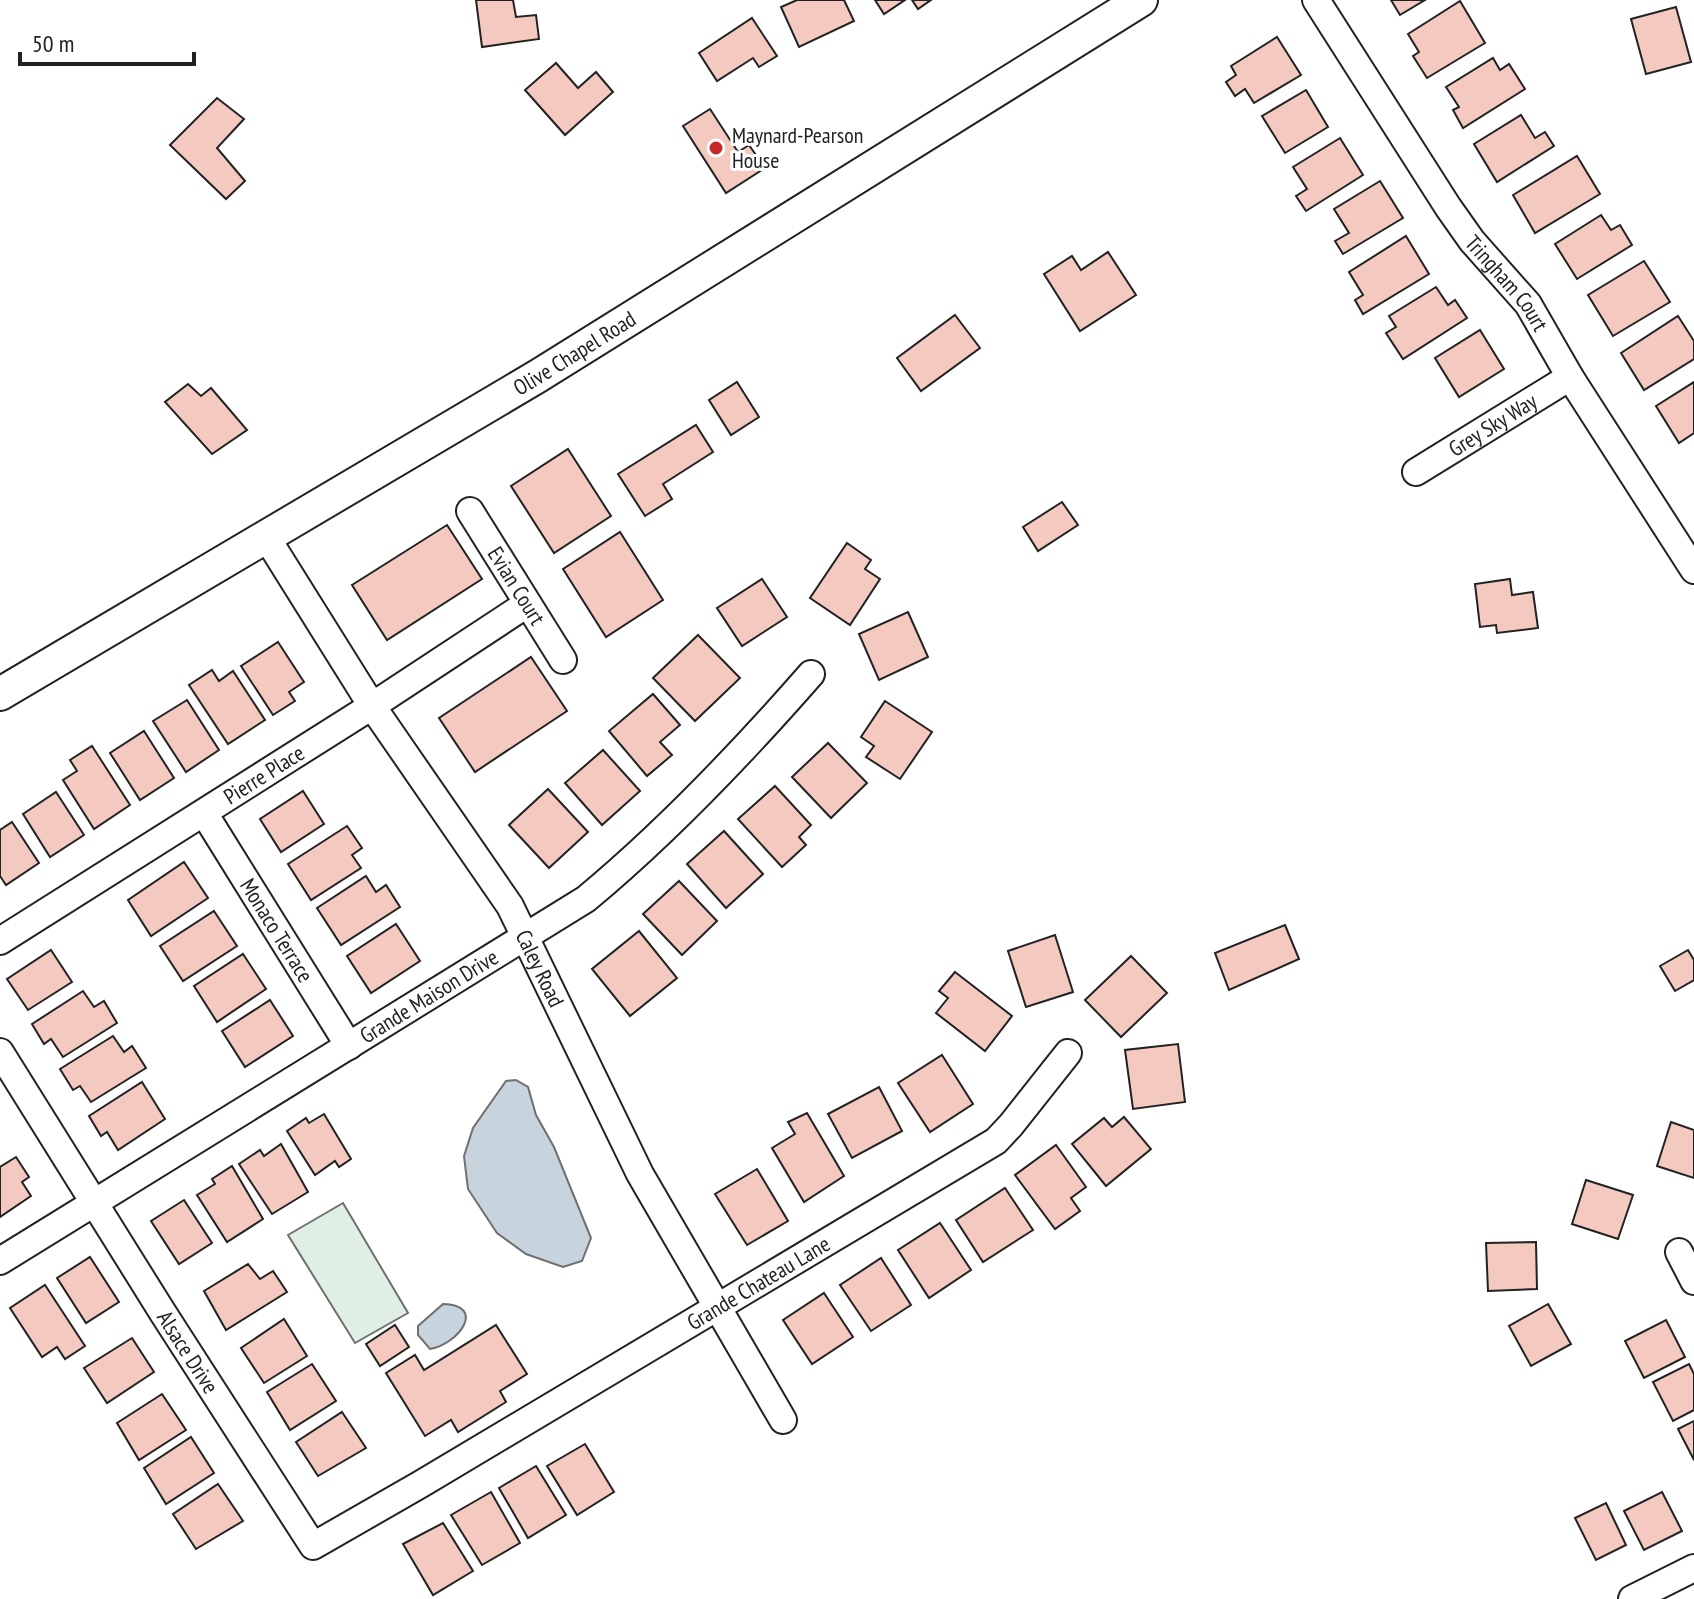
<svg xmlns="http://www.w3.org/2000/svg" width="1694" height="1599" viewBox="0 0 1694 1599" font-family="'PT Sans Narrow',sans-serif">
	<rect width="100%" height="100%" fill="#fff"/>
	<!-- green -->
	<path fill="#e0efe3" stroke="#6f6f6f" stroke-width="2" d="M343,1203L408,1313L355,1343L288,1235Z"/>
	<!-- water -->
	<g fill="#c7d3dd" stroke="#6f6f6f" stroke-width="2">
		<path d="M516,1080L528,1087L536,1115L554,1147L591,1238L582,1261L563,1267L526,1254L497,1233L468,1189L464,1156L473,1128L506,1081Z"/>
		<path d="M443,1304C487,1305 459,1344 430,1349L418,1335V1326Z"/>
	</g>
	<!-- building -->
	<g fill="#f3c9c0" stroke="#222" stroke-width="2">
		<path d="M476,0H513L516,17L536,15L539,39L482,47Z"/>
		<path d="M797,0H844L854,21L799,47L781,7Z"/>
		<path d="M875,0H905L884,14Z"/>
		<path d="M912,0H931L918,9Z"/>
		<path d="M1391,0H1425L1400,15Z"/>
		<path d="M1460,1L1485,43L1427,78L1413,56L1419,52L1408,34Z"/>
		<path d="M1676,7L1691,62L1646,74L1631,19Z"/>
		<path d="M752,18L777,56L759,67L753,58L717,81L699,53Z"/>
		<path d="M1277,37L1301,75L1254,103L1245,89L1235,96L1226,82L1236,75L1231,66Z"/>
		<path d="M1493,58L1500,70L1509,64L1525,89L1463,128L1453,110L1459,107L1446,87Z"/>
		<path d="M556,63L578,88L596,72L613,92L565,135L525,90Z"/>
		<path d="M1306,90L1328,127L1285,153L1262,116Z"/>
		<path d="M217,98L244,119L217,148L245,181L226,199L170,145Z"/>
		<path d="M710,109L738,152L749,145L765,168L726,193L683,126Z"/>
		<path d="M1521,115L1535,138L1545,132L1554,146L1497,182L1474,144Z"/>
		<path d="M1340,138L1363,175L1306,211L1296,196L1307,189L1293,167Z"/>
		<path d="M1577,156L1600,194L1535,233L1513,195Z"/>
		<path d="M1380,181L1403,218L1343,254L1335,241L1349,233L1334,209Z"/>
		<path d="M1601,215L1611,230L1620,225L1632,245L1577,279L1555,244Z"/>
		<path d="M1406,236L1429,274L1363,314L1355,300L1363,295L1349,272Z"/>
		<path d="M1108,252L1136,295L1080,331L1044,274L1072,256L1081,270Z"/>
		<path d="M1644,261L1670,302L1613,336L1588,295Z"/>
		<path d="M1436,287L1448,305L1455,300L1467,318L1403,359L1386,333L1396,327L1389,316Z"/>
		<path d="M955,315L980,348L921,391L897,358Z"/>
		<path d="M1678,316L1694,341V359L1644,390L1621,353Z"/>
		<path d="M1480,330L1504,369L1459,397L1435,358Z"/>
		<path d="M737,382L759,417L731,435L709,400Z"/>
		<path d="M1694,382V433L1679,443L1656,406Z"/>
		<path d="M188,384L201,396L211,388L247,430L212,454L165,402Z"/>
		<path d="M696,425L713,452L663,484L672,499L645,516L618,474Z"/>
		<path d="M568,449L611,516L554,553L511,486Z"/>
		<path d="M1062,502L1078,525L1038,551L1023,527Z"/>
		<path d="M447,525L482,579L387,640L352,585Z"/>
		<path d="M620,532L663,600L606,637L563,569Z"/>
		<path d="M847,543L871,560L865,569L880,579L850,625L810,598Z"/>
		<path d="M762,579L787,617L742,646L717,608Z"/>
		<path d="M1510,579L1512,595L1533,592L1538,628L1497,633L1496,625L1480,627L1475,584Z"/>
		<path d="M908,612L928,657L879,680L859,634Z"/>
		<path d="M698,635L740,678L695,721L653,678Z"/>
		<path d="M278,642L304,682L289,692L295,701L273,715L241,666Z"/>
		<path d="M531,657L567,711L475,772L439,718Z"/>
		<path d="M212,670L219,681L233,671L265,720L228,744L189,685Z"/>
		<path d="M653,694L680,725L660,742L672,755L647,776L609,731Z"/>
		<path d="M187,700L219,750L186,772L153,721Z"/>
		<path d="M885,701L932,732L900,779L866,757L874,746L861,737Z"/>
		<path d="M144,731L174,778L140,800L110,753Z"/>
		<path d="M828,743L867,783L831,818L792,777Z"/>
		<path d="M92,746L130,805L94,829L63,780L77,771L70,760Z"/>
		<path d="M603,750L640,791L602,825L565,783Z"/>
		<path d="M775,786L811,825L799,837L806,845L782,867L738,819Z"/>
		<path d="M548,789L588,832L549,868L509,825Z"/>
		<path d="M303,791L324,824L281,852L260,819Z"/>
		<path d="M56,792L84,835L50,857L23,814Z"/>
		<path d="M12,822L39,863L6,885L0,876V830Z"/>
		<path d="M347,826L362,848L352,855L361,868L311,900L288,864Z"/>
		<path d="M724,831L763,874L726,908L687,864Z"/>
		<path d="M184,862L208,898L151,936L128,900Z"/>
		<path d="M366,876L376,892L386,885L400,907L341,945L317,908Z"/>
		<path d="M679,881L717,921L682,955L643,914Z"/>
		<path d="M214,911L237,946L183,981L160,946Z"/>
		<path d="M396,924L420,961L371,993L347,956Z"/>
		<path d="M1285,925L1299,959L1229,990L1215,953Z"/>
		<path d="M639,931L677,978L630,1016L592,969Z"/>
		<path d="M1055,935L1073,992L1026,1007L1008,951Z"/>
		<path d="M51,950L72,982L28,1010L7,979Z"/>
		<path d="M1688,950L1694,960V980L1675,991L1660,966Z"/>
		<path d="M243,954L266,989L217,1022L194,986Z"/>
		<path d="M1131,956L1167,993L1121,1037L1085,1000Z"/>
		<path d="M955,972L1012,1016L985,1051L936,1013L948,998L939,991Z"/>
		<path d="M83,991L94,1007L104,1001L117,1023L63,1057L51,1039L44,1044L32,1024Z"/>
		<path d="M270,1000L293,1036L245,1067L222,1031Z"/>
		<path d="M113,1036L124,1052L132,1046L146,1068L91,1102L80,1086L73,1090L60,1069Z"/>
		<path d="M1178,1044L1185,1102L1133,1109L1125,1050Z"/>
		<path d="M942,1055L973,1104L930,1132L898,1083Z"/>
		<path d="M142,1082L165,1119L118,1150L107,1132L101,1136L89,1116Z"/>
		<path d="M879,1087L902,1131L852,1158L828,1114Z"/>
		<path d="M807,1113L844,1176L804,1202L772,1148L795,1134L788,1122Z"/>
		<path d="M324,1114L351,1159L339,1167L335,1161L315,1175L287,1131L306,1118L309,1123Z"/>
		<path d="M1124,1117L1151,1149L1106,1186L1072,1144L1104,1118L1112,1127Z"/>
		<path d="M1671,1122L1694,1130V1178L1657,1166Z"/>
		<path d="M281,1144L308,1192L272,1214L239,1164L260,1150L264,1156Z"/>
		<path d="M1056,1145L1086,1187L1071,1198L1080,1211L1055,1229L1015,1175Z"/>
		<path d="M16,1157L29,1177L22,1182L31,1196L0,1217V1167Z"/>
		<path d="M232,1166L263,1219L227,1242L197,1195L215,1184L212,1179Z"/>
		<path d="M757,1169L788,1221L747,1245L715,1194Z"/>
		<path d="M1586,1180L1633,1195L1618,1239L1572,1224Z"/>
		<path d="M1005,1188L1033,1230L983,1262L956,1220Z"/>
		<path d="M184,1200L212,1243L179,1264L151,1221Z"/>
		<path d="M940,1223L971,1270L929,1298L898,1250Z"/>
		<path d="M1536,1242L1537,1289L1488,1291L1486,1243Z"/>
		<path d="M90,1257L119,1302L86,1323L57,1278Z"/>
		<path d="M881,1258L911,1305L871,1331L840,1285Z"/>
		<path d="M248,1264L260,1279L273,1271L287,1292L226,1330L204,1291Z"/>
		<path d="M45,1285L85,1346L65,1359L57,1347L42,1357L10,1308Z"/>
		<path d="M824,1293L853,1337L812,1364L783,1320Z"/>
		<path d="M1548,1304L1571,1344L1531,1366L1509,1326Z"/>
		<path d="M284,1319L307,1356L264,1383L241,1348Z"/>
		<path d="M1666,1320L1685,1357L1644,1378L1625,1341Z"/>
		<path d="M395,1325L409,1347L380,1366L366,1344Z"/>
		<path d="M496,1325L527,1374L500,1391L506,1402L458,1432L451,1420L425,1436L386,1373L415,1355L424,1370Z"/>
		<path d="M132,1338L154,1372L107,1403L84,1368Z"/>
		<path d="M312,1364L336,1401L290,1430L267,1392Z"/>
		<path d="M1689,1364L1694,1374V1410L1673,1421L1653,1382Z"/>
		<path d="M162,1394L186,1430L139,1460L117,1423Z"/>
		<path d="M342,1412L366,1448L318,1476L296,1442Z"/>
		<path d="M1694,1421V1460L1678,1429Z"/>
		<path d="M191,1437L214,1473L166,1504L144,1468Z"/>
		<path d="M585,1444L614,1492L577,1515L547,1466Z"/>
		<path d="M536,1466L566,1515L528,1538L499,1488Z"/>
		<path d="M218,1484L243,1521L196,1549L173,1514Z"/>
		<path d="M491,1492L520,1543L482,1565L451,1515Z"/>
		<path d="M1662,1492L1682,1531L1644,1550L1624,1511Z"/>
		<path d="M1606,1503L1626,1545L1596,1560L1575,1518Z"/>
		<path d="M443,1523L473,1571L433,1595L403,1544Z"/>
	</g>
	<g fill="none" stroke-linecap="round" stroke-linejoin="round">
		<defs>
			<g id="minor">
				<path id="s1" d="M1316,0L1448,207L1472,241L1528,304L1570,377L1694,570"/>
				<path id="s2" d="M1416,472L1570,377"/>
				<path id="s3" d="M470,511L563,660"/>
				<path id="s4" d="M265,535L372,706L510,906L640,1174L783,1420"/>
				<path id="s5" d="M204,813L349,1046"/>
				<path id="s6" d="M0,941L372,706L527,604"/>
				<path id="s7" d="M0,1052L163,1313L313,1546L421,1484L996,1141L1011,1125L1068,1053"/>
				<path d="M1679,1252L1694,1281"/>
				<path id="s8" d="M0,1261L586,899C668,831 741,754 811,674"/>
				<path d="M1632,1599L1694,1568"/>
			</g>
			<g id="major">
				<path id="s9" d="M0,694L538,376L1141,0"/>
			</g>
		</defs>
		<!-- minor casing -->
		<use href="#minor" stroke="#222" stroke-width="30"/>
		<!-- major casing -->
		<use href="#major" stroke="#222" stroke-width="36"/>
		<!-- minor -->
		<use href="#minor" stroke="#fff" stroke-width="26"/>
		<!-- major -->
		<use href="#major" stroke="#fff" stroke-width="32"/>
	</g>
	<!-- markers -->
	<circle fill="#c62828" stroke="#fff" stroke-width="3" cx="716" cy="148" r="8"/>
	<g text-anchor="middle" stroke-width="6" stroke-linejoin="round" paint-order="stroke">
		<!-- poi labels -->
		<g font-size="22" fill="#222" stroke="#fff" text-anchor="start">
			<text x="732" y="143">Maynard-Pearson<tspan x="732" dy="25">House</tspan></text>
		</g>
		<!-- street labels -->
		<g font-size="22" fill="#222" stroke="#fff">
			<text dy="8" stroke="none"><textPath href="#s1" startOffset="342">Tringham Court</textPath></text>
			<text dy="8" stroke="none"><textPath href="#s9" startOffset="668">Olive Chapel Road</textPath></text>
			<text dy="8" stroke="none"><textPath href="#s2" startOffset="90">Grey Sky Way</textPath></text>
			<text dy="8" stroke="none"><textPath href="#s3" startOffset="88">Evian Court</textPath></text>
			<text dy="8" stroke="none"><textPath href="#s6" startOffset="312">Pierre Place</textPath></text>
			<text dy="8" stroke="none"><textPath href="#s5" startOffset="138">Monaco Terrace</textPath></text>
			<text dy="8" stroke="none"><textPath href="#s4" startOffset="514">Caley Road</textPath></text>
			<text dy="8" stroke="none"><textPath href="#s8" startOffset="504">Grande Maison Drive</textPath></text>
			<text dy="8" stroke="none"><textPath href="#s7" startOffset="1102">Grande Chateau Lane</textPath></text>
			<text dy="8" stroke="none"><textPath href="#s7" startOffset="354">Alsace Drive</textPath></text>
		</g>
	</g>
	<!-- scale -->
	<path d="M20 52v12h174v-12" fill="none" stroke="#222222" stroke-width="4"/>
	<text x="32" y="52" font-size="24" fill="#222222" stroke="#ffffff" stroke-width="6" paint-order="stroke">50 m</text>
</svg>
